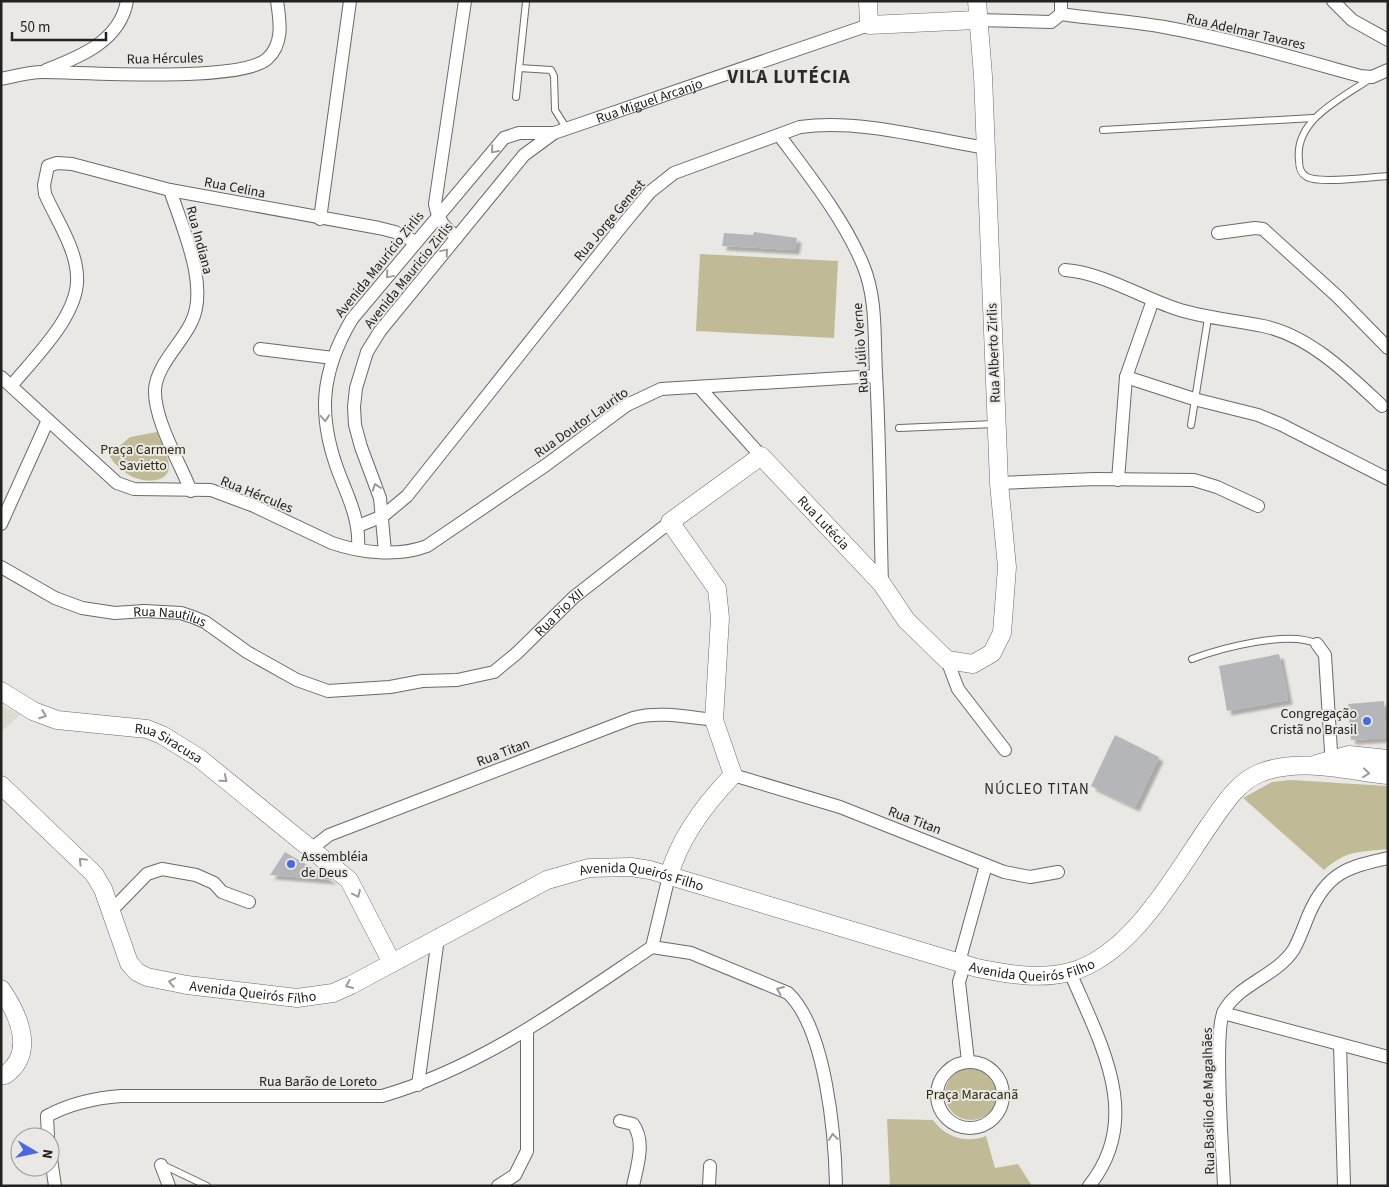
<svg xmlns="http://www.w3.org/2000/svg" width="1389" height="1187" viewBox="0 0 1389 1187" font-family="'Source Sans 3',sans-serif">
	<defs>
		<filter id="shadow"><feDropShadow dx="4.5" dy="4.5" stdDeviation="1" flood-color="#0004"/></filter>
	</defs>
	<rect width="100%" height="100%" fill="#e9e8e4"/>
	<!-- built -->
	<path fill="#dddbd0" d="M1,705L20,715L1,732Z"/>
	<!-- green -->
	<g fill="#c1ba97">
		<path d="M700,254L838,261L834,338L696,331Z"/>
		<path d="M157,432C161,442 168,455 169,465C170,485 142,482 131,476C122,471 114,464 109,455L130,437Z"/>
		<path d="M1291,780L1387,786L1388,849C1360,852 1346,850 1324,870L1243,798L1272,782Z"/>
		<circle cx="971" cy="1094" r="26"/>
		<path d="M887,1119L933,1120C945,1137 966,1144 986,1136L995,1168L1018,1164L1032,1186H890Z"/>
	</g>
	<!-- building -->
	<g fill="#b5b6ba" filter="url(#shadow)">
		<path d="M754,232L797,238L795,250L722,246L724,233L753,235Z"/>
		<path d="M1279,654L1288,700L1227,711L1219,666Z"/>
		<path d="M1384,701L1386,738L1351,740L1348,704Z"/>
		<path d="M1115,735L1159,757L1135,807L1091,786Z"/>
		<path d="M285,852L331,879L333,880L270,875Z"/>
	</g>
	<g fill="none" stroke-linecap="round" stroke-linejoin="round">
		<defs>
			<g id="lane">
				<path d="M519,68L551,70L554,76L555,110L567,129"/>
				<path d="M1371,78C1343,98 1294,119 1299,160C1299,167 1300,173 1307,177C1320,184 1371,177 1388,176"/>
				<path d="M516,97L526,2"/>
				<path d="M1103,130L1313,118"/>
				<path d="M1191,425L1208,318"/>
				<path d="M899,428L995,424"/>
				<path d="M1192,659C1221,648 1289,630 1317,644"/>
				<path d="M163,1165L207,1186"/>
			</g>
			<g id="street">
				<path d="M1061,1V14"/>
				<path d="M1333,1L1352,20L1388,40"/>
				<path d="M977,20L1051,22L1061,14C1095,19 1130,21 1164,27C1230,39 1295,58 1360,76L1372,77L1388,70"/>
				<path d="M46,70C80,57 120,41 127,1"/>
				<path d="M1,79C15,76 29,72 43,72C85,72 239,83 267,59C284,44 280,21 277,1"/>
				<path d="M779,135C808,174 844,219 863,265C877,298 874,337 876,373C880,443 880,514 882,584"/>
				<path d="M170,190C182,227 210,287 191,323C181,344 156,366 155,390C154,420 180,463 191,491"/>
				<path d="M320,219L350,1"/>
				<path d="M1218,233L1255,228L1263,229L1338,297L1388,348"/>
				<path d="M457,237C444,227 438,221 435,204L465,1"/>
				<path d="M1065,270C1104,273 1140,297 1177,309C1205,318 1234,320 1263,326C1309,335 1349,375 1382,406"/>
				<path d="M260,349L333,358"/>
				<path d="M1,377L117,483L134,489L211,490L254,506L332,543C361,553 398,557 427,546L546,465L627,405L661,389L876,376"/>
				<path d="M1126,377L1194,399L1258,415L1280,424L1388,479"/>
				<path d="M12,385C35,357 80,314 77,276C76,248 56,219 45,194L44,185L48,166L57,163L72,164L170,190L379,228L395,232L416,242"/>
				<path d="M699,387L761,456"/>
				<path d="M1118,480L1126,377L1153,300"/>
				<path d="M999,483L1095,479L1194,480L1217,487L1258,506"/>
				<path d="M1,524L48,420"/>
				<path d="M358,526L383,516L407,496L621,227L650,192L674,173L800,127C861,119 925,138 986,148"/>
				<path d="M358,549C360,522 350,501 340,476C317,417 320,373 352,319L504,138L519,133H554"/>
				<path id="s1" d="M385,552L380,498L361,447L355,425L354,407L356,388L367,352L380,331L524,155L554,133L869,25"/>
				<path id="s2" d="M1,567L55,598L82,608L115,613L144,611L181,613L193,617L205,622L247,652L297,680L328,691L390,687L422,681L457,680L494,672L517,653L574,597L670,522"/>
				<path d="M1317,644L1325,655L1332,767"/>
				<path d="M947,660L958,689L1005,750"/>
				<path d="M733,775L840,807L1004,872L1030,877L1058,872"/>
				<path d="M311,849L329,835L633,718C659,711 687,717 714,720"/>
				<path d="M111,911L147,874L162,869L196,875L214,883L222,892L249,902"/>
				<path d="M652,947L691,953L788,993C826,1029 835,1135 836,1186"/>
				<path d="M1070,972C1099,1041 1145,1117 1089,1186"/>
				<path d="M1223,1013L1388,1057"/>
				<path d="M1340,1044L1344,1186"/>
				<path d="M968,1061L959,982L964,965L961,955L986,865"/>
				<circle cx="970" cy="1095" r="33"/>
				<path d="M418,1085L438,938"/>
				<path d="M620,1121L633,1124C646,1142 637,1166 633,1186"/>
				<path d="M48,1137L47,1116C71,1103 94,1098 121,1096H382C482,1067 567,1004 652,947L669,876"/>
				<path d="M50,1152L55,1186"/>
				<path d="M161,1165L169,1186"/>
				<path d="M498,1186L515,1175L527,1151V1031"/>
				<path d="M709,1186L710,1166"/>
				<path d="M1224,1186C1223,1156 1213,1031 1224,1011C1240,983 1277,976 1294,949C1300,938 1304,926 1309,914C1327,873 1347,867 1388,858"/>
			</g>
			<g id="secondary">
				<path d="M868,1L869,25L977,20"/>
				<path id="s3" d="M1,691L33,711L57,720L147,729L162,735L199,758L349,880L392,963"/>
				<path d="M1317,764L1349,755L1388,759"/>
				<path id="s4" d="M1,785L94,874L103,889L129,963L137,972L147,977L187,985L297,998L333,993L351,985L547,880L589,868L631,867L650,870L977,968C1007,974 1039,980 1070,972C1131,956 1175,875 1208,827C1222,807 1237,782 1260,773C1300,757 1348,771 1388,775"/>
				<path id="s5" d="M669,876C679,839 707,802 733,775L714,720L720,618L717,589L670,522L761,456L882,584L906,620L947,660L973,664L992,653L1002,633L1007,567L999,483L983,76L977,1"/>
				<path d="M1,989C19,1015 36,1053 5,1075H1"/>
			</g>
		</defs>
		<!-- lane casing -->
		<use href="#lane" stroke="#6b6a67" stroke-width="8"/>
		<!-- street casing -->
		<use href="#street" stroke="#6b6a67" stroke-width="14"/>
		<!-- secondary casing -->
		<use href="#secondary" stroke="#6b6a67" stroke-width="19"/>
		<!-- lane -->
		<use href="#lane" stroke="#fff" stroke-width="6"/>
		<!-- street -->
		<use href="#street" stroke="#fff" stroke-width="12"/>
		<!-- secondary -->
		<use href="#secondary" stroke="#fff" stroke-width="18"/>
	</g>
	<!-- one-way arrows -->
	<defs><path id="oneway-chevron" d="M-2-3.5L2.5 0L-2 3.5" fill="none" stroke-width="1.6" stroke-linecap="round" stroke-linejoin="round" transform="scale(1.25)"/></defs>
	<g stroke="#9b9b9a">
		<use href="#oneway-chevron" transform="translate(494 150) rotate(131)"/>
		<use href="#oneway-chevron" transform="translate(445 252) rotate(-50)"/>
		<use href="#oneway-chevron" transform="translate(389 275) rotate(130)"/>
		<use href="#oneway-chevron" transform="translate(325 418) rotate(86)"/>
		<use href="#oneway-chevron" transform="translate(376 487) rotate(-110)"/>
		<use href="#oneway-chevron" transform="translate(43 715) rotate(21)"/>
		<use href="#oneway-chevron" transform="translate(1366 773) rotate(6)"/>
		<use href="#oneway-chevron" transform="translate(224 779) rotate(39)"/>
		<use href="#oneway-chevron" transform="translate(82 861) rotate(-134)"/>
		<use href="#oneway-chevron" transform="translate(357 894) rotate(65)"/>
		<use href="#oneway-chevron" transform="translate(172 982) rotate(-169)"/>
		<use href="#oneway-chevron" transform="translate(349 985) rotate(156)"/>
		<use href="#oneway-chevron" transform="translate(780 990) rotate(-157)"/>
		<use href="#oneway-chevron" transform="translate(833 1137) rotate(-97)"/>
	</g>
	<!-- markers -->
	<g fill="#4b68dc" stroke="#e9e8e4" stroke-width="2">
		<circle cx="1367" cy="721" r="5"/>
		<circle cx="291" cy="864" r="5"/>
	</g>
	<g text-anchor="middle" stroke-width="4" stroke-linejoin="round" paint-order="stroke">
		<!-- street labels -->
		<g font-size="14" fill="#21211f" stroke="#e9e8e4">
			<text transform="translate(1246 31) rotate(13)" y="5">Rua Adelmar Tavares</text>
			<text transform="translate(165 58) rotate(-1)" y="5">Rua Hércules</text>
			<text dy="5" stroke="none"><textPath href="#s1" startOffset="596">Rua Miguel Arcanjo</textPath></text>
			<text transform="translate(235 187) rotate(11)" y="5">Rua Celina</text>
			<text transform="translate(609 220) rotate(-50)" y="5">Rua Jorge Genest</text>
			<text transform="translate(200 240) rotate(75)" y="5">Rua Indiana</text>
			<text transform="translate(379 264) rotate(-51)" y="5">Avenida Maurício Zirlis</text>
			<text transform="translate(408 275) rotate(-51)" y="5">Avenida Mauricio Zirlis</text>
			<text transform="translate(860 348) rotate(-94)" y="5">Rua Júlio Verne</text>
			<text transform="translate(993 353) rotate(-92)" y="5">Rua Alberto Zirlis</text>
			<text transform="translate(581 422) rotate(-35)" y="5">Rua Doutor Laurito</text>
			<text transform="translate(257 494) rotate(22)" y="5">Rua Hércules</text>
			<text dy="5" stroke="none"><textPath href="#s5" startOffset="596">Rua Lutécia</textPath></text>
			<text dy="5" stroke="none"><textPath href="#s2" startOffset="614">Rua Pio XII</textPath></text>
			<text dy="5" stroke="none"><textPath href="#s2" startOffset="180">Rua Nautilus</textPath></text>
			<text dy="5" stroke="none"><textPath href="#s3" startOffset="179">Rua Siracusa</textPath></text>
			<text transform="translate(503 752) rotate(-21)" y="5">Rua Titan</text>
			<text transform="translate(915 820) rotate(21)" y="5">Rua Titan</text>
			<text dy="5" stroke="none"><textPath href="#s4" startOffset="775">Avenida Queirós Filho</textPath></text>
			<text dy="5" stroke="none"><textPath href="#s4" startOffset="1180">Avenida Queirós Filho</textPath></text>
			<text dy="5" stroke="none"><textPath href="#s4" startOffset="355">Avenida Queirós Filho</textPath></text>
			<text x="318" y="1086">Rua Barão de Loreto</text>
			<text transform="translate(1208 1101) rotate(-91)" y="5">Rua Basílio de Magalhães</text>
		</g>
		<!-- park labels -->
		<g font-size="14" fill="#2f2a0f" stroke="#e9e8e4">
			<text x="143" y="454">Praça Carmem<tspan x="143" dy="16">Savietto</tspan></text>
			<text x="972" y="1099">Praça Maracanã</text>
		</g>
		<!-- poi labels -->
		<g font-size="14" fill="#21211f" stroke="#e9e8e4" text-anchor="end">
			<text x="1357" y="718">Congregação<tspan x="1357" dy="16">Cristã no Brasil</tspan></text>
			<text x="301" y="861" text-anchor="start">Assembléia<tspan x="301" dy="16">de Deus</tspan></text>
		</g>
		<!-- neighbourhood labels -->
		<g font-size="15" letter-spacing="1" fill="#2a2a27" stroke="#e9e8e4">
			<text x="1037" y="794">NÚCLEO TITAN</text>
		</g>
		<!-- district labels -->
		<g font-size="19" font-weight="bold" letter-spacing="1" fill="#2a2a27" stroke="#e9e8e4">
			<text x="789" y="83">VILA LUTÉCIA</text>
		</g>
	</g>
	<!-- border -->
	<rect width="1389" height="1187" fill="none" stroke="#21211f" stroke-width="5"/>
	<!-- north arrow -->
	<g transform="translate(35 1152) rotate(99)"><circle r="24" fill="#e9e8e4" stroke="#999895"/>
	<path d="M0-4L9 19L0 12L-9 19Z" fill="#4b68dc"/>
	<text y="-8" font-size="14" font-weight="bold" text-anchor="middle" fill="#21211f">N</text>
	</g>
	<!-- scale -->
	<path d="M12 32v8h94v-8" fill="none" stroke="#21211f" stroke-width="2.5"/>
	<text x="20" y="32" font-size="15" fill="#21211f" stroke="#e9e8e4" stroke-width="4" paint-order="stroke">50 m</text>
</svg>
